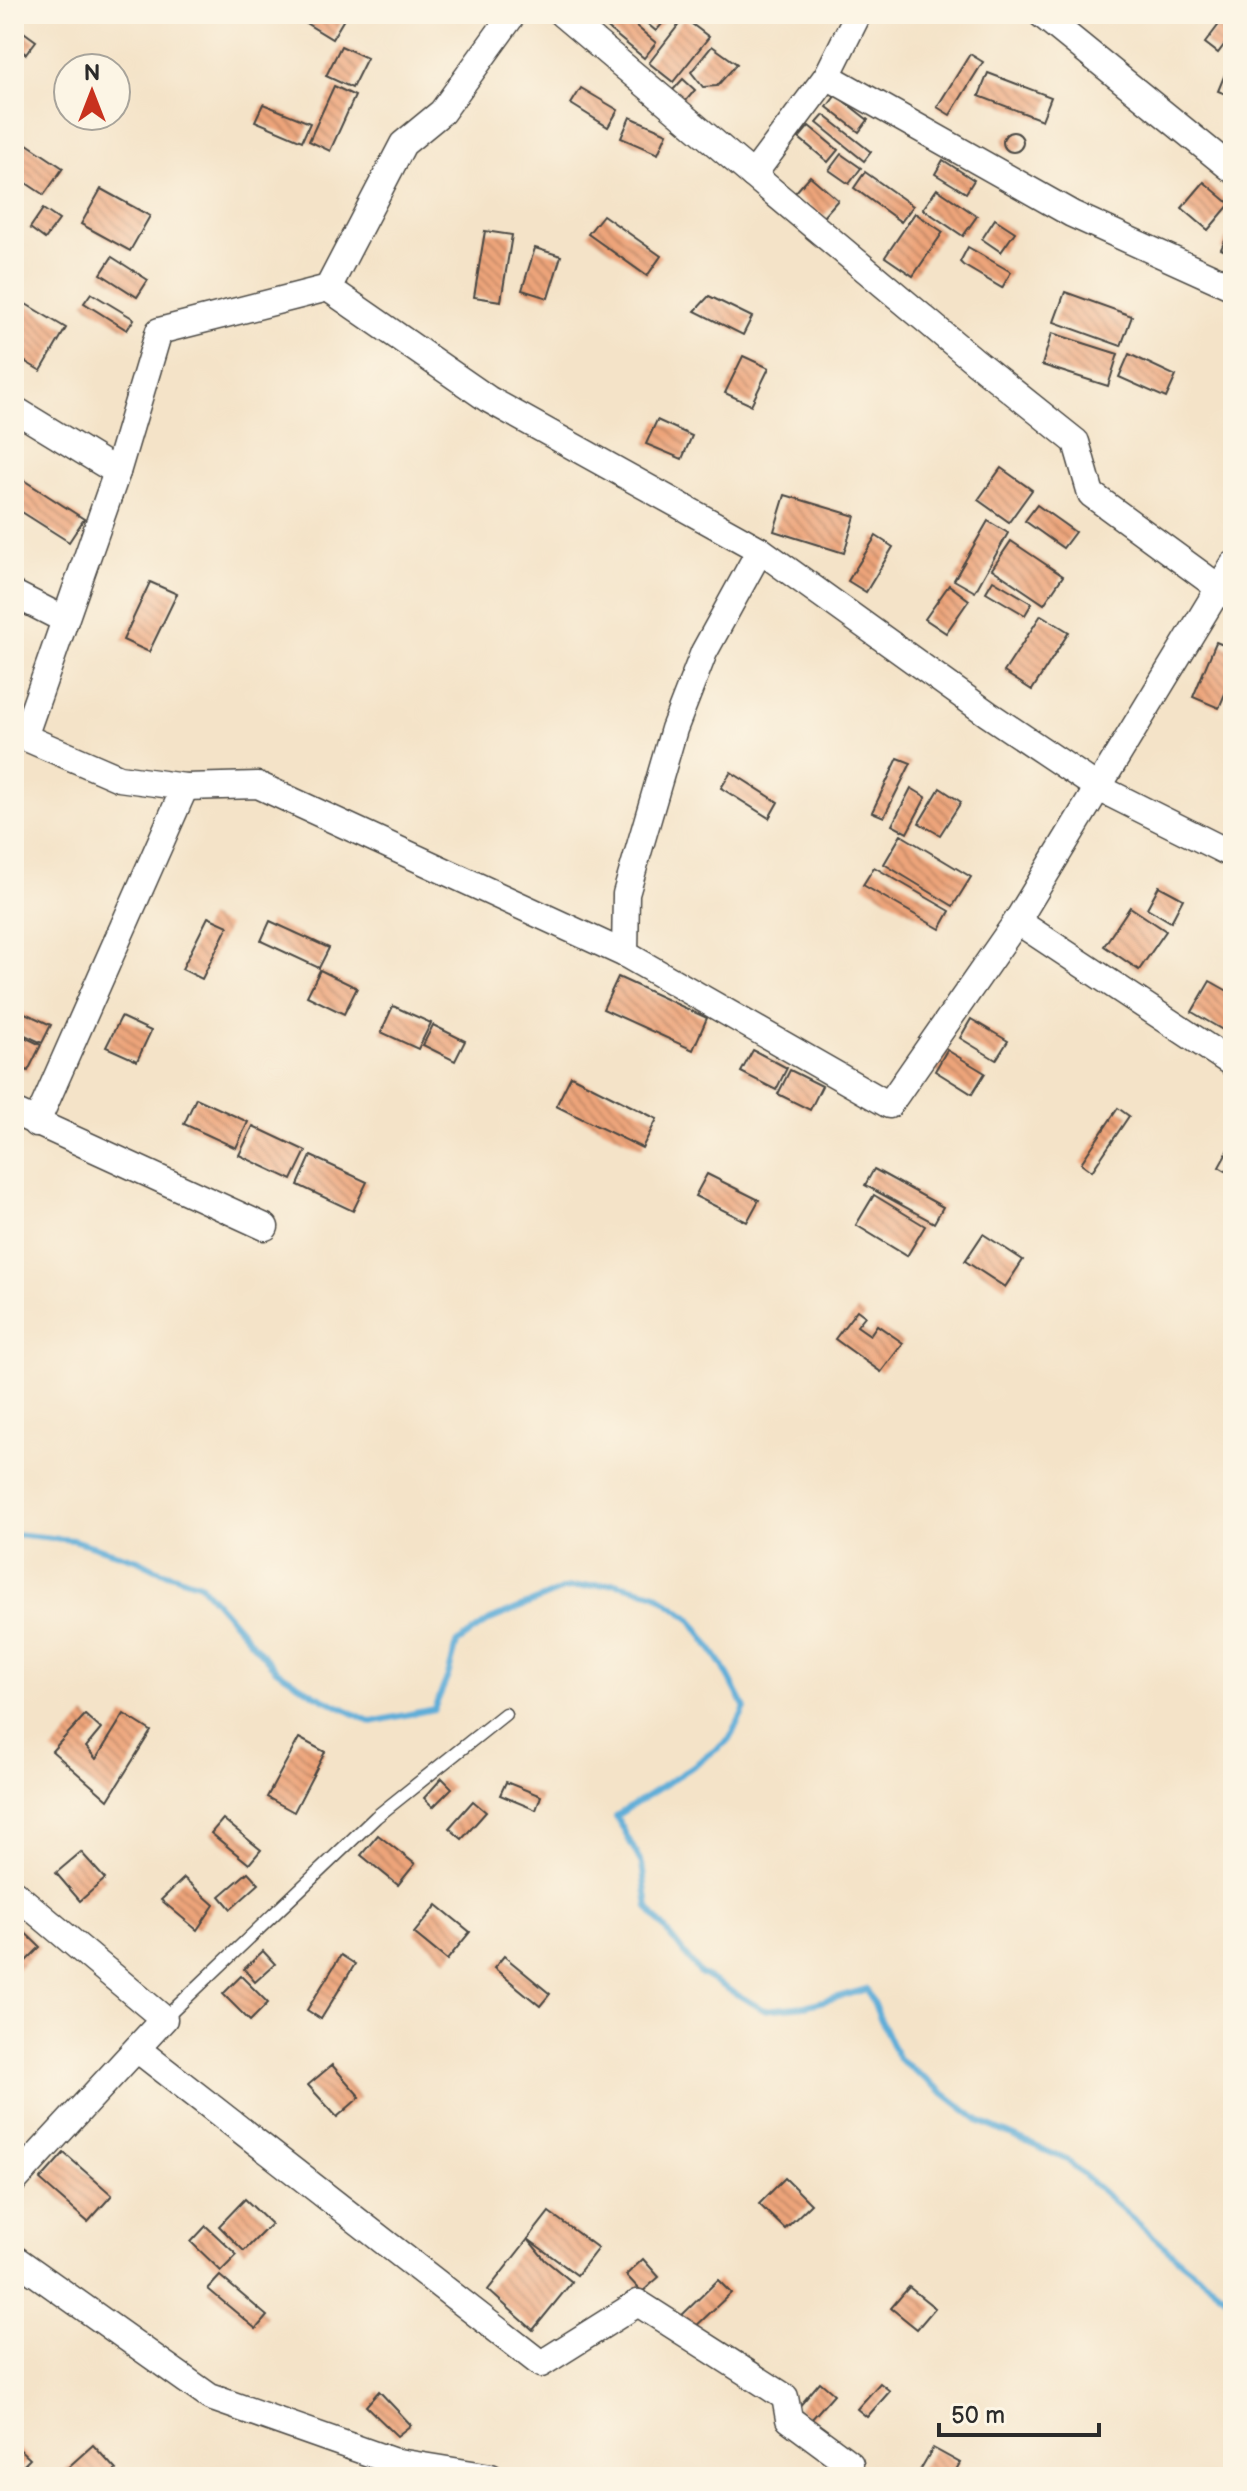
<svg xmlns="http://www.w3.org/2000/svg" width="1247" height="2491" viewBox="0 0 1247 2491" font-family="'Balsamiq Sans',sans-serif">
	<defs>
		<pattern id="building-back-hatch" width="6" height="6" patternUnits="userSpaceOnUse" patternTransform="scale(2)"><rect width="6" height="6" fill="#eda47a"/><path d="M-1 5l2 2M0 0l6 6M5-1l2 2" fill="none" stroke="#c08664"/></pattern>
	</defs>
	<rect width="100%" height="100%" fill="#fcf5e5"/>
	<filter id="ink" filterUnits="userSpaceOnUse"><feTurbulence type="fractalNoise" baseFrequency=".0125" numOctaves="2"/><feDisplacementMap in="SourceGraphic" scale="16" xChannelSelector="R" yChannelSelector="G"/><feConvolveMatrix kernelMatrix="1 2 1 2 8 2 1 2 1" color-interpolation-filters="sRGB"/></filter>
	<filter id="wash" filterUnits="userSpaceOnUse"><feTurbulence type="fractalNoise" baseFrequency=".006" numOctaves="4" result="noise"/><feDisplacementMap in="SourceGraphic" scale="32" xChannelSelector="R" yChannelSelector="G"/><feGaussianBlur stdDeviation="1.8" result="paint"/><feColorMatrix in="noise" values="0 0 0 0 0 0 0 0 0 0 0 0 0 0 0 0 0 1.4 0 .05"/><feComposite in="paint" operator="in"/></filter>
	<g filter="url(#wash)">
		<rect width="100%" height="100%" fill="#f4e3c8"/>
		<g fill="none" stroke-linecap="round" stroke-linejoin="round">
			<!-- stream -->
			<path stroke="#5eadd8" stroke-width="6" d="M14,1534L73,1540L138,1560L155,1569L200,1584L276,1670L316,1695L371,1722L434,1709L448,1676L457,1643L490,1620L564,1589L614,1583L654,1593L691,1619L723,1666L745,1708L729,1740L689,1769L616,1816L642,1864L648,1908L700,1973L764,2010L805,2006L867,1989L898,2058L981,2122L1067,2160L1183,2263L1233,2302"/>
		</g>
		<g id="blocks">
			<!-- building -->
			<g fill="url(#building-back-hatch)">
				<path d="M291,14H336L344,19L332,39Z"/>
				<path d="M613,14H622L656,43L644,58L604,25Z"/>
				<path d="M636,14H666L669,16L656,31Z"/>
				<path d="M1227,14H1233V33L1218,53L1205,43Z"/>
				<path d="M684,18L709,37L673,82L649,63Z"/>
				<path d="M14,25L36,41L26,54L14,45Z"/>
				<path d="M341,46L367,58L352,88L326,76Z"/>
				<path d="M712,46L737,64L717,86L703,87L691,72Z"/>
				<path d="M970,54L983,62L950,115L937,107Z"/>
				<path d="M988,73L1051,97L1042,120L979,96Z"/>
				<path d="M1225,74L1233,77V97L1218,91Z"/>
				<path d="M683,79L695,90L685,102L672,91Z"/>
				<path d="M334,86L355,96L330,151L309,141Z"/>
				<path d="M581,88L618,110L608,127L571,104Z"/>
				<path d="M836,95L868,120L859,132L827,107Z"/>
				<path d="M263,104L310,123L302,141L255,121Z"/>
				<path d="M824,115L871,152L864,161L817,123Z"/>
				<path d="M630,117L667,133L658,154L621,138Z"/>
				<path d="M809,126L838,150L828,162L799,138Z"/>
				<circle cx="1013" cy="142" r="10"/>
				<path d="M24,142L63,168L44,195L14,175V156Z"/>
				<path d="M841,154L861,168L849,184L829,170Z"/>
				<path d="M943,160L974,180L966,193L935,174Z"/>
				<path d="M865,172L913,206L901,222L854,188Z"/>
				<path d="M810,176L838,200L823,217L795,193Z"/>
				<path d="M1204,182L1230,204L1208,230L1182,208Z"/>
				<path d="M101,189L150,216L130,251L81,224Z"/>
				<path d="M937,189L977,216L963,236L923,209Z"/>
				<path d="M43,209L59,220L45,239L30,228Z"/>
				<path d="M915,213L943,232L913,276L885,257Z"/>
				<path d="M603,215L661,256L647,276L588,234Z"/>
				<path d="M995,219L1015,232L1001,252L982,239Z"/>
				<path d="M1233,224V255L1221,249Z"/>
				<path d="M485,231L512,235L501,301L474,297Z"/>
				<path d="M968,247L1011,272L1002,288L963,265L960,262Z"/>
				<path d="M535,248L561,256L548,298L522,290Z"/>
				<path d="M112,257L148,280L137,297L101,274Z"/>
				<path d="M1065,292L1132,316L1121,346L1054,322Z"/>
				<path d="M91,293L134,319L127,330L84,303Z"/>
				<path d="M709,296L752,317L743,335L695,311Z"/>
				<path d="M14,297L66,328L41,371L14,355Z"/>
				<path d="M1052,333L1118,354L1108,386L1042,365Z"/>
				<path d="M1129,354L1176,376L1166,398L1119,377Z"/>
				<path d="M743,356L769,368L751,405L725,393Z"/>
				<path d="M657,420L692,436L682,459L646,444Z"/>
				<path d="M1001,468L1032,490L1009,522L978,500Z"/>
				<path d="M14,474L84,519L69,542L14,507Z"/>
				<path d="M785,495L855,516L844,553L774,531Z"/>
				<path d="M1037,505L1075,532L1063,548L1025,521Z"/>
				<path d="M988,521L1008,533L975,592L954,580Z"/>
				<path d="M876,536L893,547L866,592L848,581Z"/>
				<path d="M1011,541L1063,576L1044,604L992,569Z"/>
				<path d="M993,580L1032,603L1025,615L986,592Z"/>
				<path d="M150,582L177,594L149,652L123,640Z"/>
				<path d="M949,585L969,600L946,633L925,619Z"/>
				<path d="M1041,615L1069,632L1032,690L1004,672Z"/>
				<path d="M1216,642L1233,649V675L1219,708L1193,697Z"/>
				<path d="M898,758L911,763L884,817L872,812Z"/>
				<path d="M731,772L778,802L769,818L721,788Z"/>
				<path d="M911,788L926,797L907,833L892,825Z"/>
				<path d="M940,788L961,802L940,835L919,823Z"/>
				<path d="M901,835L971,877L953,906L884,864Z"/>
				<path d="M874,867L950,911L940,929L863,885Z"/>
				<path d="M1159,886L1183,899L1171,922L1147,908Z"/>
				<path d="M1130,907L1166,931L1139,970L1104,946Z"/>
				<path d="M208,917L228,926L202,979L182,969Z"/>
				<path d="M270,921L329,948L319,968L261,941Z"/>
				<path d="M320,970L357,988L344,1014L307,996Z"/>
				<path d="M618,977L707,1018L693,1050L603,1009Z"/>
				<path d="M1210,981L1233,994V1036L1192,1012Z"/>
				<path d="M393,1006L431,1023L418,1049L381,1032Z"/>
				<path d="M14,1008L51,1025L42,1043L14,1030Z"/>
				<path d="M121,1017L151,1031L137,1061L106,1047Z"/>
				<path d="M971,1019L1008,1041L996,1060L960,1038Z"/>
				<path d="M433,1025L465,1041L455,1061L423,1045Z"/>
				<path d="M14,1032L41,1045L28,1071L14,1064Z"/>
				<path d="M753,1050L787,1068L776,1090L741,1072Z"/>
				<path d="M947,1050L985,1073L972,1094L935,1071Z"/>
				<path d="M790,1070L822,1086L810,1110L778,1094Z"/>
				<path d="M571,1076L657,1119L642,1148L556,1106Z"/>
				<path d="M196,1098L248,1122L236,1148L184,1124Z"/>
				<path d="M1118,1108L1129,1116L1092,1171L1081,1163Z"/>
				<path d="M253,1126L306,1151L292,1180L239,1155Z"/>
				<path d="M1233,1142V1175L1219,1167Z"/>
				<path d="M311,1156L367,1182L353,1211L298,1185Z"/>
				<path d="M874,1169L943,1207L934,1223L865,1185Z"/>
				<path d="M707,1174L759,1200L747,1222L695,1196Z"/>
				<path d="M874,1195L925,1226L907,1256L856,1225Z"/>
				<path d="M983,1234L1023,1260L1005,1287L965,1261Z"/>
				<path d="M857,1310L865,1316L857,1326L870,1335L877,1325L903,1343L881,1372L835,1339Z"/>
				<path d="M124,1714L151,1731L108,1800L52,1751L85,1715L101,1729L86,1747L96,1759Z"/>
				<path d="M299,1738L325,1752L294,1812L267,1797Z"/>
				<path d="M442,1778L452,1788L433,1807L424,1798Z"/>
				<path d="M506,1782L541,1796L536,1810L500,1795Z"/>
				<path d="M473,1801L486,1812L462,1839L449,1828Z"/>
				<path d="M223,1819L261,1850L249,1864L211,1833Z"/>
				<path d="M378,1835L415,1864L398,1885L361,1855Z"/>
				<path d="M81,1852L105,1879L80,1901L56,1873Z"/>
				<path d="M248,1872L259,1884L231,1909L220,1896Z"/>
				<path d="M184,1878L214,1905L197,1930L161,1900Z"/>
				<path d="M437,1905L470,1932L447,1960L414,1933Z"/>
				<path d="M14,1922L40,1947L14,1973Z"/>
				<path d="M263,1951L275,1964L255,1982L244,1969Z"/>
				<path d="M341,1955L355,1964L321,2019L307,2010Z"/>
				<path d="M504,1956L550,1994L540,2006L494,1968Z"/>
				<path d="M241,1976L268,2003L250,2021L223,1994Z"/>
				<path d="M332,2065L360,2097L337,2117L308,2085Z"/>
				<path d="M64,2153L112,2195L88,2222L40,2180Z"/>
				<path d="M785,2178L811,2204L785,2229L759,2204Z"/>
				<path d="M245,2199L271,2224L244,2251L219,2226Z"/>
				<path d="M549,2212L598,2248L577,2275L528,2239Z"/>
				<path d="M206,2226L237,2255L221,2271L191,2242Z"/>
				<path d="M528,2239L545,2260L572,2282L533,2330L488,2290Z"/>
				<path d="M643,2259L659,2277L642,2292L626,2275Z"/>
				<path d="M220,2276L267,2316L256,2329L208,2289Z"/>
				<path d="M718,2280L731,2293L692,2330L680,2317Z"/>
				<path d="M909,2287L935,2308L917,2329L891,2308Z"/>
				<path d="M820,2382L834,2394L811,2420L798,2408Z"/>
				<path d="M880,2383L890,2391L867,2417L857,2409Z"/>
				<path d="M379,2391L411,2425L397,2436L366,2406Z"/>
				<path d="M14,2444L30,2459L14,2475Z"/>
				<path d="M93,2445L116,2470L107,2477H72L65,2470Z"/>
				<path d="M933,2448L960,2463L952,2477H916Z"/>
			</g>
		</g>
	</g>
	<g filter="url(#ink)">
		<use href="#blocks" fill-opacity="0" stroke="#494743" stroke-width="2"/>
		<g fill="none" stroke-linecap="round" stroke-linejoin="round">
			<defs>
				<path id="lane" d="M164,2019L376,1817L505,1714"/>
				<g id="street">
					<path d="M562,14L753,175"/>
					<path d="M858,14L827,76L753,175L976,362L1076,442L1091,494L1233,598"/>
					<path d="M1041,14L1233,170"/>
					<path d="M827,76L1072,214L1233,287"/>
					<path d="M328,288L488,399L760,550L988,714L1097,787L1233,855"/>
					<path d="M14,409L117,472"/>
					<path d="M14,594L65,620"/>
					<path d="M14,733L24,737L117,472L159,331L328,288L403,144L442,112L513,14"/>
					<path d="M24,737L119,778L185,787L258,785L625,954L889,1105L1017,921L1233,565"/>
					<path d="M1017,921L1233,1064"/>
					<path d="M625,954L626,894L674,729L704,652L760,550"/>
					<path d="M14,1112L265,1227"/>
					<path d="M36,1124L185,787"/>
					<path d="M14,1893L164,2019L14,2181"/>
					<path d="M137,2049L541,2364L638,2303L785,2397L789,2419L850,2464L835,2477"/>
					<path d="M14,2258L210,2397L392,2461L491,2477"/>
				</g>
			</defs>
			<!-- lane casing -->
			<use href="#lane" stroke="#494743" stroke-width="15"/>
			<!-- street casing -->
			<use href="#street" stroke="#494743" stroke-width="29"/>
			<!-- lane -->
			<use href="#lane" stroke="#fff" stroke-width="12"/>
			<!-- street -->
			<use href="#street" stroke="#fff" stroke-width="26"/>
		</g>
	</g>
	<!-- margin -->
	<rect width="1247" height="2491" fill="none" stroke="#fcf5e5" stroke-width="48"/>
	<!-- north arrow -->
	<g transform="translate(92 92)"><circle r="38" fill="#fcf5e5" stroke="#a8a49b" stroke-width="2"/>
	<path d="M0-6L14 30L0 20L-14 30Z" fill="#c8321e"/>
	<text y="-12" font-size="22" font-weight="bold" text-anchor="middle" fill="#2b2b2b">N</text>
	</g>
	<!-- scale -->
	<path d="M939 2423v12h160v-12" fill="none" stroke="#2b2b2b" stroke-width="4"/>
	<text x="951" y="2423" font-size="24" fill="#2b2b2b" stroke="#fcf5e5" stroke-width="6" paint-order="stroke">50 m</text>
</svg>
